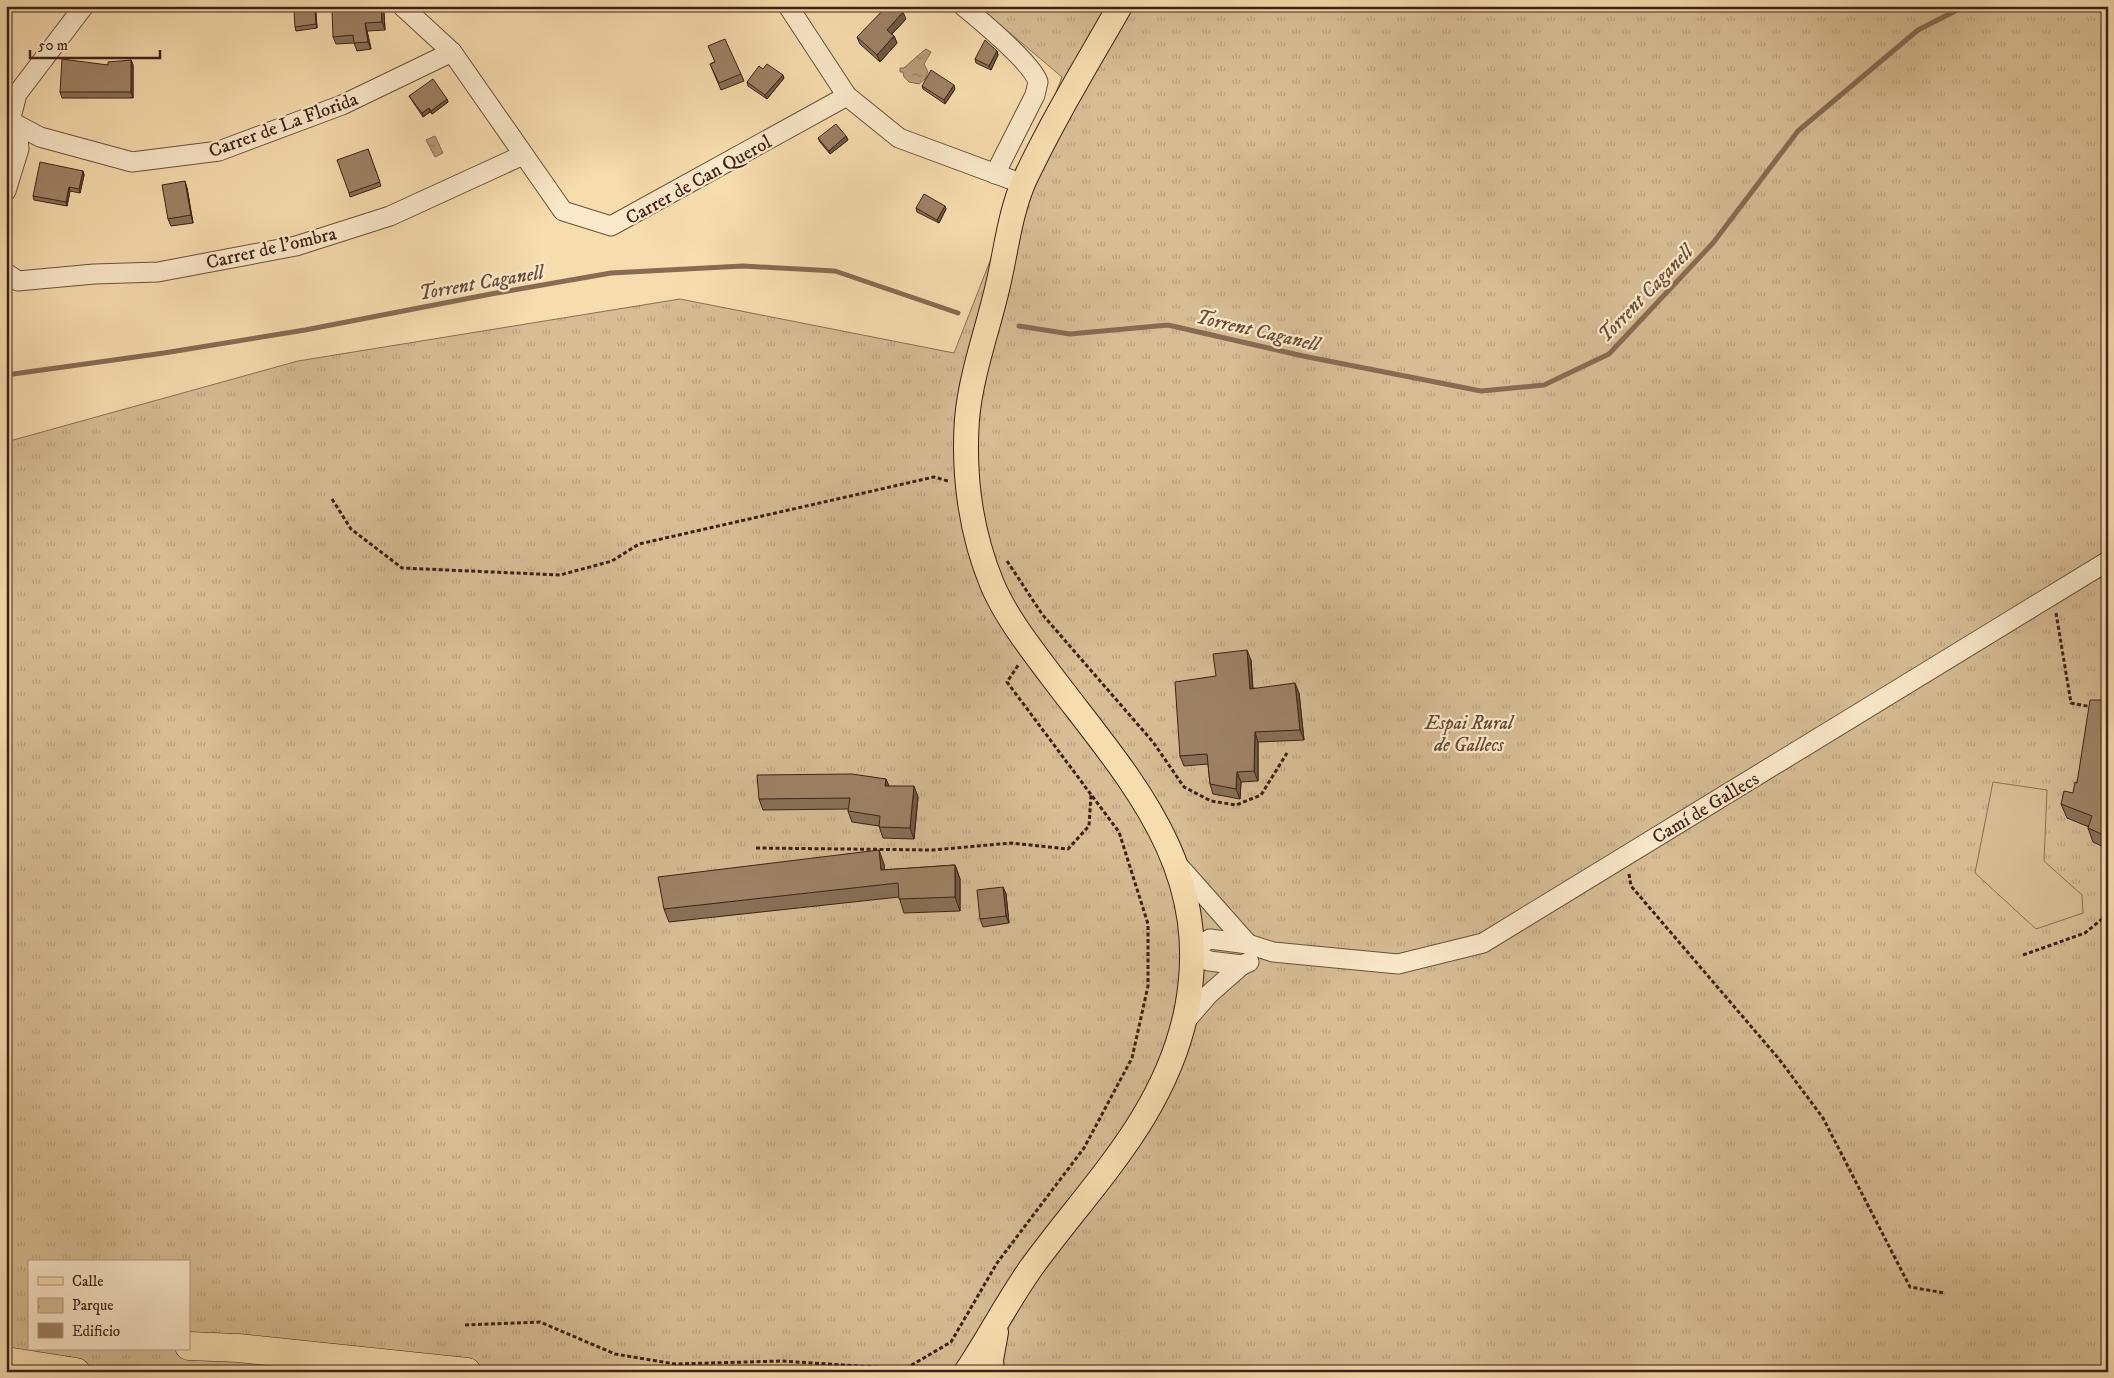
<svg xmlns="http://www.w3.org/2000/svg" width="2114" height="1378" viewBox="0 0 2114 1378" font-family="'IM FELL DW Pica',serif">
	<defs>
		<pattern id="park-tufts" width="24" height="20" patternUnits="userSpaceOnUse" patternTransform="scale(1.25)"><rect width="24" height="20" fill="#d7bc94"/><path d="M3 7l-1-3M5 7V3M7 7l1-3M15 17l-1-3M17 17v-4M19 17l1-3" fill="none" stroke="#b9a17f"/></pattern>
		<pattern id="water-ripples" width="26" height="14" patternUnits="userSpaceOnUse" patternTransform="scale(1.25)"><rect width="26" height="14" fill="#b89c7a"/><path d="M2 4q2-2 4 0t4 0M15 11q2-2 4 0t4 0" fill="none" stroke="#977f63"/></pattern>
	</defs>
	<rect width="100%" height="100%" fill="#f7dcae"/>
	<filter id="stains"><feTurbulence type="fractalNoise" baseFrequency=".004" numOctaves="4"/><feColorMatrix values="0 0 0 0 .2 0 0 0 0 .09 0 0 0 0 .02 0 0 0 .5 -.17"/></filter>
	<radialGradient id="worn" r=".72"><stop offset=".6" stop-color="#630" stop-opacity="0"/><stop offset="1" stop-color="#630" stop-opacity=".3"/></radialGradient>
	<!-- park -->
	<path fill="url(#park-tufts)" stroke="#8a6e54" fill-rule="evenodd" d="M978,6H2108V1372H6V442L298,361L680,299L954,353L1062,77ZM29,1262H189V1349H29Z"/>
	<!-- garden -->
	<path fill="#d7bc94" stroke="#8a6e54" d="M1993,782L2047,790L2044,861L2082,895L2083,913L2036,929L1975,873Z"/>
	<!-- water -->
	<g fill="url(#water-ripples)" stroke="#876b52">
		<path d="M926,49L931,52L924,64L928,72L925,79L919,84L909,82L904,77L903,72H900V68H904C905,67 924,50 926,49Z"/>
		<path d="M435,136L443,153L435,157L426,140Z"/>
	</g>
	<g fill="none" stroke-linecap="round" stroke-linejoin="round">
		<!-- stream -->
		<g stroke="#876b52" stroke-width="5">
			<path d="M1019,326L1070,334L1168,325L1303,356L1481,391L1544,385L1609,354L1713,243L1798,131L1918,30L1965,6"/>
			<path d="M6,375L164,353L305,330L491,294L611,273L743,266L835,271L958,313"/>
		</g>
		<defs>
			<g id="minor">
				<path d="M84,6L17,94L10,121L40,137L132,162L219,151L342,105L452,52"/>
				<path d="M402,6L452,52L563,211L611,226L847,96"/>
				<path d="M788,6L847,96L899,138L1023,184"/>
				<path d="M963,6C980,20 1032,63 1038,82L1035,95L995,174"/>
				<path d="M6,191L19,149L17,125"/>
				<path d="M6,273L18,281L94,274L158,272L296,246L390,216L523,155"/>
				<path d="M1177,864L1248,944"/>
				<path d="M1242,965L1209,961L1192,952L1199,945L1210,939L1248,944L1273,952L1398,964L1483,943L2108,561"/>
				<path d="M1183,1024L1208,995L1242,965L1249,962"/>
			</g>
			<g id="major">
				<path d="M966,1372C989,1338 1007,1302 1031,1268C1092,1184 1166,1115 1187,1008C1214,865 1129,779 1050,674C1029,646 1006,617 992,584C971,533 963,475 967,419C971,374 988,329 998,285C1006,251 1010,213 1024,181C1052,121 1087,64 1120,6"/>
				<path d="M992,1372L991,1360L996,1332"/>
			</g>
			<g id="highway">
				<path d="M189,1346L238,1348L467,1372"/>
				<path d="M6,1361L76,1372"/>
			</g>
		</defs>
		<!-- minor casing -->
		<use href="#minor" stroke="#6c503b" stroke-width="21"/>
		<!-- major casing -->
		<use href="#major" stroke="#3d2115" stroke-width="26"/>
		<!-- highway casing -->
		<use href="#highway" stroke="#3d2115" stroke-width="29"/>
		<!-- path -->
		<g stroke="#3d2115" stroke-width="3" stroke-dasharray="4 2.5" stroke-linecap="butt">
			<path d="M332,499L351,529L402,568L560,575L612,561L639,544L934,477L948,481"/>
			<path d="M1007,561L1042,614L1153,742L1184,787L1211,801L1236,805L1261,795L1287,753"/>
			<path d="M2056,613L2071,703L2092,707"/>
			<path d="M756,848L933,850L1011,843L1068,849L1089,826L1091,795"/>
			<path d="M1629,874L1631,886L1779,1059L1823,1118L1910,1287L1945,1293"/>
			<path d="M2023,955L2085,933L2108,914"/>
			<path d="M465,1325L540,1322L615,1354L675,1364L781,1361L905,1369L951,1342L997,1263L1084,1148L1132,1058L1148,986V924L1119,832L1007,682L1019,664"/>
		</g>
		<!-- minor -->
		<use href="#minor" stroke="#fae8ca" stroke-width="19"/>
		<!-- major -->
		<use href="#major" stroke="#f7dcae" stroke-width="24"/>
		<!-- highway -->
		<use href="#highway" stroke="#f7dcae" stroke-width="28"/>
	</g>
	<!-- wall -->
	<g fill="#887057" stroke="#3d2115">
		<path d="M315,9L316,13L317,28L296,31L295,27Z"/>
		<path d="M351,9H363L384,13L385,30L367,31L371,49L357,51L354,43L336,44L333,37Z"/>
		<path d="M906,19L892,34L894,36L897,43L880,62L860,44L857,37Z"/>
		<path d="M997,51L998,55L991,70L976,63L975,59Z"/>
		<path d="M131,60L133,65V98H62L60,92L108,65Z"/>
		<path d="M714,62L741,74L744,81L721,90L710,64Z"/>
		<path d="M763,69L784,78L767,99L748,86L747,82Z"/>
		<path d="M922,86L955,89L945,104L923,89Z"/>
		<path d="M409,96L447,99L448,102L432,114L430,112L423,117Z"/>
		<path d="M846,136L848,140L830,154L820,142L818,138Z"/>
		<path d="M368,149L381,186L350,197L349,193Z"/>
		<path d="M83,171L84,175L80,193L70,191L67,206L34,200L33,196Z"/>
		<path d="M187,188L193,223L171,226L168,219Z"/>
		<path d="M945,206L946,209L939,223L917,212L916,208Z"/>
		<path d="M1251,660L1253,688L1299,693L1304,740L1258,742V781L1241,782L1240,799L1213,794L1210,784L1208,764L1184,766L1180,756L1216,676Z"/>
		<path d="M2108,702V849L2093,842L2088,828L2089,827L2067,818L2061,804L2073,793Z"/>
		<path d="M886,779L889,786L918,797L914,839L883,838L879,826L852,822L848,811L849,809L763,810L759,799Z"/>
		<path d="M884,864V870L955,865L960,879V911L904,913L899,897L669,922L664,909Z"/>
		<path d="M1003,887L1006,894L1009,923L983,927L980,919Z"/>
	</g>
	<!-- shaded-wall -->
	<g fill="#6f5b47" stroke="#3d2115">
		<path d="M381,6L384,13L385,30L382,22Z"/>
		<path d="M315,9L316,13L317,28L316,24Z"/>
		<path d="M903,12L906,19L889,37L887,30Z"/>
		<path d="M365,23L367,31L371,49L368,42Z"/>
		<path d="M894,36L897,43L880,62L877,55Z"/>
		<path d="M997,51L998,55L991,70L989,66Z"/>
		<path d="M131,60L133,65V98L131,92Z"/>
		<path d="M783,75L784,78L767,99L765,95Z"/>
		<path d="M954,85L955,89L945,104L944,100Z"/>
		<path d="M447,99L448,102L432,114L431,111Z"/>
		<path d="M429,108L430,112L423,117L422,113Z"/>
		<path d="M846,136L848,140L830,154L829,151Z"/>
		<path d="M83,171L84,175L80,193L79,189Z"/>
		<path d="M185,181L187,188L193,223L191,215Z"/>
		<path d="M69,187L70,191L67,206L66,202Z"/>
		<path d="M945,206L946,209L939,223L937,220Z"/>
		<path d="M1247,650L1251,660L1253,699L1250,689Z"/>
		<path d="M1295,683L1299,693L1304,740L1300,730Z"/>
		<path d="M2107,700L2108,702V741L2102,731Z"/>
		<path d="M1255,732L1258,742V781L1254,771Z"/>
		<path d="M1237,772L1241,782L1240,799L1236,789Z"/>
		<path d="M886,779L890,790L885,786Z"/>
		<path d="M914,786L918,797L914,839L910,828Z"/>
		<path d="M879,850L884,864L886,884L881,870Z"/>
		<path d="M955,865L960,879V911L955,897Z"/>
		<path d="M1003,887L1006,894L1009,923L1006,916Z"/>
	</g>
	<!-- building -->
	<g fill="#9e8265" stroke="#3d2115">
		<path d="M351,6H361L362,9H365V6H381L382,22L365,23L368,42L354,43L353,35L333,37L332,10L351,9Z"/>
		<path d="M887,6H899L903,12L887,30L894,36L877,55L857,37Z"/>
		<path d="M315,9L316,24L295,27L294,11Z"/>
		<path d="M725,39L741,74L719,83L710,64L715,62L708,46Z"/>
		<path d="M985,40L997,51L989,66L975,59Z"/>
		<path d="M62,59L108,65V62L131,60V92H60Z"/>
		<path d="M767,64L783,75L765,95L747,82L759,66L763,69Z"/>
		<path d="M931,70L954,85L944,100L922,86Z"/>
		<path d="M433,79L447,99L431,111L429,108L422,113L409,96Z"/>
		<path d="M836,124L846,136L829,151L818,138Z"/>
		<path d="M368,149L380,182L349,193L337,160Z"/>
		<path d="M40,162L83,171L79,189L69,187L66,202L33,196Z"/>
		<path d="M185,181L191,215L168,219L162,185Z"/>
		<path d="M924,194L945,206L937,220L916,208Z"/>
		<path d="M1247,650L1250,689L1295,683L1300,730L1255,732L1254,771L1237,772L1236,789L1210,784L1207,754L1180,756L1175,682L1216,676L1213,654Z"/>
		<path d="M2090,700H2107L2102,731L2108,733V837L2088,828L2092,816L2061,804L2064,791L2073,793L2075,782L2077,783Z"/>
		<path d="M852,774L886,779L885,786H914L910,828L879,827L880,816L848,811L850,798L759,799L757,775Z"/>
		<path d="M879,850L881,870L955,865V897L899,899L898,883L664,909L658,877Z"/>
		<path d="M1003,887L1006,916L980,919L977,890Z"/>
	</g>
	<g text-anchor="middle" stroke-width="4.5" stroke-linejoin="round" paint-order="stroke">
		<!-- street labels -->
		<g font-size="19" fill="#3d2115" stroke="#fae8ca">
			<text transform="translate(283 124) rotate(-20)" y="7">Carrer de La Florida</text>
			<text transform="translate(698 179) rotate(-29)" y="7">Carrer de Can Querol</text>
			<text transform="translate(271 247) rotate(-13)" y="7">Carrer de l'ombra</text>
			<text transform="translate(1705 807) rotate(-31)" y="7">Camí de Gallecs</text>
		</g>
		<!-- park labels -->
		<g font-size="19" font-style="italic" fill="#644835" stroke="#fae8ca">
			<text x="1469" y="729">Espai Rural<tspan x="1469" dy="22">de Gallecs</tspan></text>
		</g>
		<!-- water labels -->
		<g font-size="20" font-style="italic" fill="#684c38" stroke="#fae8ca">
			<text transform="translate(481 282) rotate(-10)" y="7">Torrent Caganell</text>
			<text transform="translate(1645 293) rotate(-46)" y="7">Torrent Caganell</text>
			<text transform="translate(1258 330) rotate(13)" y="7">Torrent Caganell</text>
		</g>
	</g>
	<!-- margin -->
	<rect width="2114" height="1378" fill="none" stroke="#f7dcae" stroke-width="25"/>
	<rect x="8" y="8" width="2099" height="1363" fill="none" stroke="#3d2115" stroke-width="2.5"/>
	<rect x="12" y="12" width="2089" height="1353" fill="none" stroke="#3d2115"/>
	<!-- legend -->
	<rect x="28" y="1260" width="162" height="90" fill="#fae8ca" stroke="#ae9882"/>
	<rect x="38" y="1277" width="25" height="8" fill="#f7dcae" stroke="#ae9882"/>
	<text x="72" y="1286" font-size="15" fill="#3d2115">Calle</text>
	<rect x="38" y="1298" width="25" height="15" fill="url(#park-tufts)" stroke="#ae9882"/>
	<text x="72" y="1310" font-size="15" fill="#3d2115">Parque</text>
	<rect x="38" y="1323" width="25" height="15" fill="#9e8265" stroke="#ae9882"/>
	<text x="72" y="1336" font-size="15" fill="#3d2115">Edificio</text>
	<!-- scale -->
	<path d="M30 50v8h130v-8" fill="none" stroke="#3d2115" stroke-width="2.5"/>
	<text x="38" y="50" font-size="15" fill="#3d2115" stroke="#fae8ca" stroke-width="4" paint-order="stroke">50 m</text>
	<rect width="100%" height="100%" filter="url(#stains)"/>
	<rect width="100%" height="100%" fill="url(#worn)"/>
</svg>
